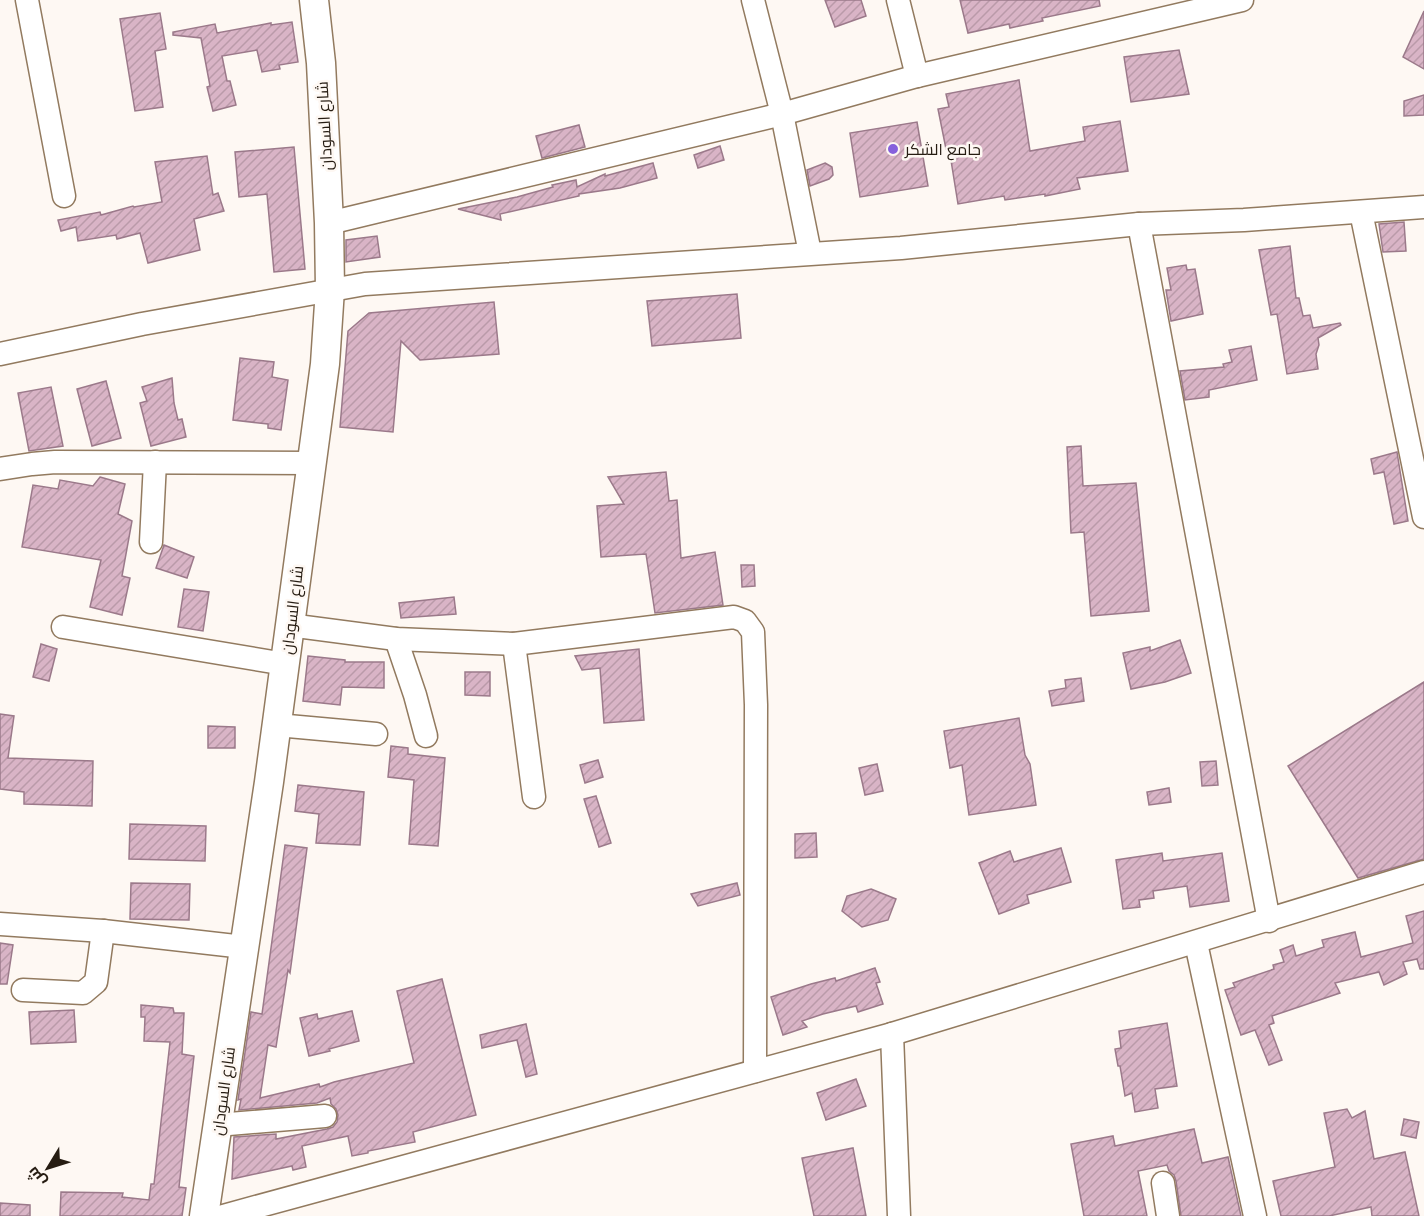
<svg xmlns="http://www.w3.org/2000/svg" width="1424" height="1216" viewBox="0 0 1424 1216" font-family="'Golos Text',Cairo,sans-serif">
	<defs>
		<pattern id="building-hatch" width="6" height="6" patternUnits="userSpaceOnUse" patternTransform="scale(1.5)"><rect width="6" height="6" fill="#d9b4c6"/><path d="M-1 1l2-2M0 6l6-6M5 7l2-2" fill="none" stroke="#ba9aa9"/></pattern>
	</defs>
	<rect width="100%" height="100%" fill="#fef8f3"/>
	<!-- building -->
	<g fill="url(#building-hatch)" stroke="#9b798a" stroke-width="1.5">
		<path d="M825,0H861L866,16L835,27Z"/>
		<path d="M960,0H1099L1100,6L1042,18L1043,21L1010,28L1009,24L968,33Z"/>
		<path d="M1424,11V69L1403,57Z"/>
		<path d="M160,13L166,49L155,51L163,107L135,111L120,19Z"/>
		<path d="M292,22L298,62L279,65L280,69L262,72L257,50L222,56L227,81H230L236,105L213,111L207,87L210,86L201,38L173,35V32L215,24L217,33L271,23V25Z"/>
		<path d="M1179,50L1189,94L1131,102L1124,57Z"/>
		<path d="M1019,80L1030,151L1085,141L1083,127L1120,121L1128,171L1077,178L1080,189L1045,196V194L1005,200L1004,196L958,204L949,148L946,149L938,109L949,107L946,94Z"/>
		<path d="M1424,95V115L1404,116V101Z"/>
		<path d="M917,122L928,186L860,197L850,133Z"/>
		<path d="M579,125L585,147L542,158L536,136Z"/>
		<path d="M720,146L724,160L698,168L694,155Z"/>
		<path d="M294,147L305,269L274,272L267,194L239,197L235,152Z"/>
		<path d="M207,156L213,195L218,193L224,211L194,219L200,250L148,263L140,233L117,239L116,235L78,241L76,227L61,231L58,220L100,212L101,215L133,206L134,207L162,202L155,162Z"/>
		<path d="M653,163L657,178L620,188L579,194V196L500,214L501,220L458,209L517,197L553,187L552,185L576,180L577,187L605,174V176Z"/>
		<path d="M825,163L832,167L833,175L829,179L810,186L807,170Z"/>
		<path d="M1404,222L1406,251L1383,252L1379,224Z"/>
		<path d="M377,236L380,257L346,262V240Z"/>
		<path d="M1290,246L1296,298H1299L1303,316L1310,315L1313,328L1340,323L1341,325L1318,338L1319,345L1316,354L1318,369L1287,374L1277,314L1271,315L1259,250Z"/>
		<path d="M1186,265L1187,270L1195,269L1203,314L1171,321L1166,290H1171L1167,268Z"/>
		<path d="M737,294L741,338L652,346L647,301Z"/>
		<path d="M494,302L499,354L420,360L401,341L393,432L340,427L348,331L369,313Z"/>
		<path d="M1251,346L1257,380L1209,390V397L1185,400L1180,371L1224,367L1223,364L1232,362L1229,350Z"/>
		<path d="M240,358L274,362L272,377L288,380L281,430L268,428V424L233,420Z"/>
		<path d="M172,378L174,403L178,420L182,419L186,437L151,446L140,403L147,401L142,387Z"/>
		<path d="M106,381L121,438L92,446L77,389Z"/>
		<path d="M51,387L63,446L29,451L18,393Z"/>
		<path d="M1081,446L1083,486L1136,483L1149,611L1091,616L1084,532L1071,533L1067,447Z"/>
		<path d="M1397,452L1408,521L1394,524L1384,472L1374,474L1371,459Z"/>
		<path d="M666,472L669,501L677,500L681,558L715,552L723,605L655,613L646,554L601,557L597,506L624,504L608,477Z"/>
		<path d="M100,477L125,484L118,514L132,521L122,576L130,578L122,615L90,607L101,560L22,547L33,485L58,489L60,480L93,486Z"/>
		<path d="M164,545L194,557L187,578L156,568Z"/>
		<path d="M741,565H754L755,586L742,587Z"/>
		<path d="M184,589L209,592L203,631L178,627Z"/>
		<path d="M454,597L456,614L401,618L399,603Z"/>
		<path d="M1180,640L1191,673L1165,682L1131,689L1123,653L1150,647V651Z"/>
		<path d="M41,644L57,649L49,681L33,677Z"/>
		<path d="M639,649L644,720L604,723L600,668L582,670L575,656Z"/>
		<path d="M308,656L345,660V662H384V688L342,687L340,705L303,701Z"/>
		<path d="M465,672H490V696L465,695Z"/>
		<path d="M1081,678L1084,701L1052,706L1049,691L1066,688L1065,680Z"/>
		<path d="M1424,682V859L1358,878L1288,766Z"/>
		<path d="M0,714L14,716L8,758L93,761L92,806L24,804V792L0,789Z"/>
		<path d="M1019,718L1025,755L1030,764L1036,805L969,815L962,765L950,768L944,731Z"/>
		<path d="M208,726L235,727V748H208Z"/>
		<path d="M391,746L408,748V754L445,758L438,846L409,844L414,780L388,777Z"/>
		<path d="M598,760L603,777L585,783L580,765Z"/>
		<path d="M1216,761L1218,785L1202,786L1200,762Z"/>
		<path d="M877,764L883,791L865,795L859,768Z"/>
		<path d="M298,785L364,792L360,845L316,843L319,814L295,811Z"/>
		<path d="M1169,788L1171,802L1149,805L1147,792Z"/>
		<path d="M596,796L611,843L599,847L584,799Z"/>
		<path d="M130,824L206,826L205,861L129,859Z"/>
		<path d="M816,833L817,857L795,858V834Z"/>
		<path d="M285,845L307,848L290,973L288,970L276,1047L268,1045L260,1098L319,1084L320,1087L334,1082L414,1063L397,991L442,979L476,1115L413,1132L415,1142L368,1151V1153L352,1156L348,1136L302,1146L306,1167L293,1170L292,1166L232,1179L234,1137L276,1134V1139L327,1129L333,1127L337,1122L338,1115L336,1109L331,1104L330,1098L317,1103L239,1110L241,1099L238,1100L251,1012L262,1014Z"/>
		<path d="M1061,848L1071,882L1027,895L1029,903L999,914L979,863L1010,851L1014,862Z"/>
		<path d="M1162,853L1163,861L1222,853L1229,901L1190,907L1187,886L1153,891L1154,898L1139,900L1140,907L1123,909L1116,860Z"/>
		<path d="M131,883L190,884L189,920L130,919Z"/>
		<path d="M737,883L740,895L698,906L691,894Z"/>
		<path d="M871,889L896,899L888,920L862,927L842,911L847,896Z"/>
		<path d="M1424,911V969H1420L1417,959L1403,962L1407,974L1384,985L1379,972L1335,983L1340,993L1272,1016L1274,1023L1269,1025L1282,1060L1269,1065L1255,1030L1241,1035L1225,990L1235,987L1233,983L1274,969L1273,965L1284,962L1280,950L1293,945L1296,956L1324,947L1322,940L1355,932L1361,957L1413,943L1406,916Z"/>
		<path d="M0,943L13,945L7,984H0Z"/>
		<path d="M875,968L880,982L876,983L883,1004L858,1012L856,1006L823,1014L802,1021L807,1027L783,1035L771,997L811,984L835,978L836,981Z"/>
		<path d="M141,1005L173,1008L174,1013H184L182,1054L194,1056L179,1187L186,1188L182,1216H60L61,1192L123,1193L122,1197L149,1200L151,1184H154L170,1042L144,1041L145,1017H141Z"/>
		<path d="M74,1010L76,1042L31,1044L29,1012Z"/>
		<path d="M352,1011L359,1041L329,1049L330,1051L309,1056L300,1018L317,1014L318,1019Z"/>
		<path d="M1167,1023L1177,1086L1155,1089L1158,1108L1135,1112L1132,1093L1125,1096L1120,1066H1118L1115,1049L1121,1048L1119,1031Z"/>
		<path d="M526,1024L537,1074L526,1077L517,1040L482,1048L480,1035Z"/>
		<path d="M856,1079L866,1106L826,1120L817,1093Z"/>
		<path d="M1347,1109L1352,1118L1365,1111L1374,1159L1405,1152L1419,1216H1372L1371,1207L1329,1216H1281L1273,1181L1335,1167L1324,1113Z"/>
		<path d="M1404,1119L1419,1122L1416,1138L1401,1135Z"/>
		<path d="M1194,1129L1202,1163L1228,1157L1241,1216H1181L1176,1181L1174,1175L1169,1171L1167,1165L1138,1171L1147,1216H1084L1071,1144L1113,1136L1115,1146Z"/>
		<path d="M853,1148L866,1216H814L802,1158Z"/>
		<path d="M0,1203L30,1205V1216H0Z"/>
	</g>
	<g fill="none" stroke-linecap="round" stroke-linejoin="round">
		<defs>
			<g id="minor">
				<path d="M27,0L64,196"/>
				<path d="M753,0L782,114L810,253"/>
				<path d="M898,0L917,76"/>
				<path d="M1361,212L1424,517"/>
				<path d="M329,223L782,114L917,76L1242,0"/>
				<path d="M1139,224L1269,921"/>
				<path d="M0,354L142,324L365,284L901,248L1139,224L1244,220L1424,207"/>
				<path d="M0,469L32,464L55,462L312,463"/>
				<path d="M151,542L155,462"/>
				<path d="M289,625L396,639L514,644L734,617L745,621L753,632L756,705L755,1071"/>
				<path d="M63,627L285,664"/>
				<path d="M396,639L415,695L426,736"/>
				<path d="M514,644L534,797"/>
				<path d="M277,725L376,734"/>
				<path d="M0,924L103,931L244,947"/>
				<path d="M1196,943L1255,1216"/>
				<path d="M23,990L83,993L96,982L103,931"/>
				<path d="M892,1034L899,1216"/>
				<path d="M217,1125L325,1116"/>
				<path d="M1163,1183L1168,1216"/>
				<path d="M223,1216L892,1034L1424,872"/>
			</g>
			<path id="major" d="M204,1216L269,782L325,364L330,289L329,223L321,63L314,0"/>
		</defs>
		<!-- minor casing -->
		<use href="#minor" stroke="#927a5f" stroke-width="25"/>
		<!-- major casing -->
		<use href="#major" stroke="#927a5f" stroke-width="31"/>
		<!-- minor -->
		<use href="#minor" stroke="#fff" stroke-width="22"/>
		<!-- major -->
		<use href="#major" stroke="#fff" stroke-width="28"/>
	</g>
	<!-- markers -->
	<circle fill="#8661dc" stroke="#fef8f3" stroke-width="2" cx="893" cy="149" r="6"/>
	<g text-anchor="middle" stroke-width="5" stroke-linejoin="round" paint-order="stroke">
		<!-- street labels -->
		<g font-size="16" fill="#261c12" stroke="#fef8f3">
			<text transform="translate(324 126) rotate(-93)" y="6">شارع السودان</text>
			<text transform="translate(292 610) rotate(-83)" y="6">شارع السودان</text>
			<text transform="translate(223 1091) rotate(-82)" y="6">شارع السودان</text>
		</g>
		<!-- poi labels -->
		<g font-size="16" fill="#261c12" stroke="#fef8f3" text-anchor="start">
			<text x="905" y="155">جامع الشكر</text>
		</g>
	</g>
	<!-- north arrow -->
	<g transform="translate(48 1168) rotate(232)" stroke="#fef8f3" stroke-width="4.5" paint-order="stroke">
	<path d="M0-4.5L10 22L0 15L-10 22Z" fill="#261c12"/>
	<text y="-9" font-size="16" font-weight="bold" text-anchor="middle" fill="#261c12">ش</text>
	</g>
</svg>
